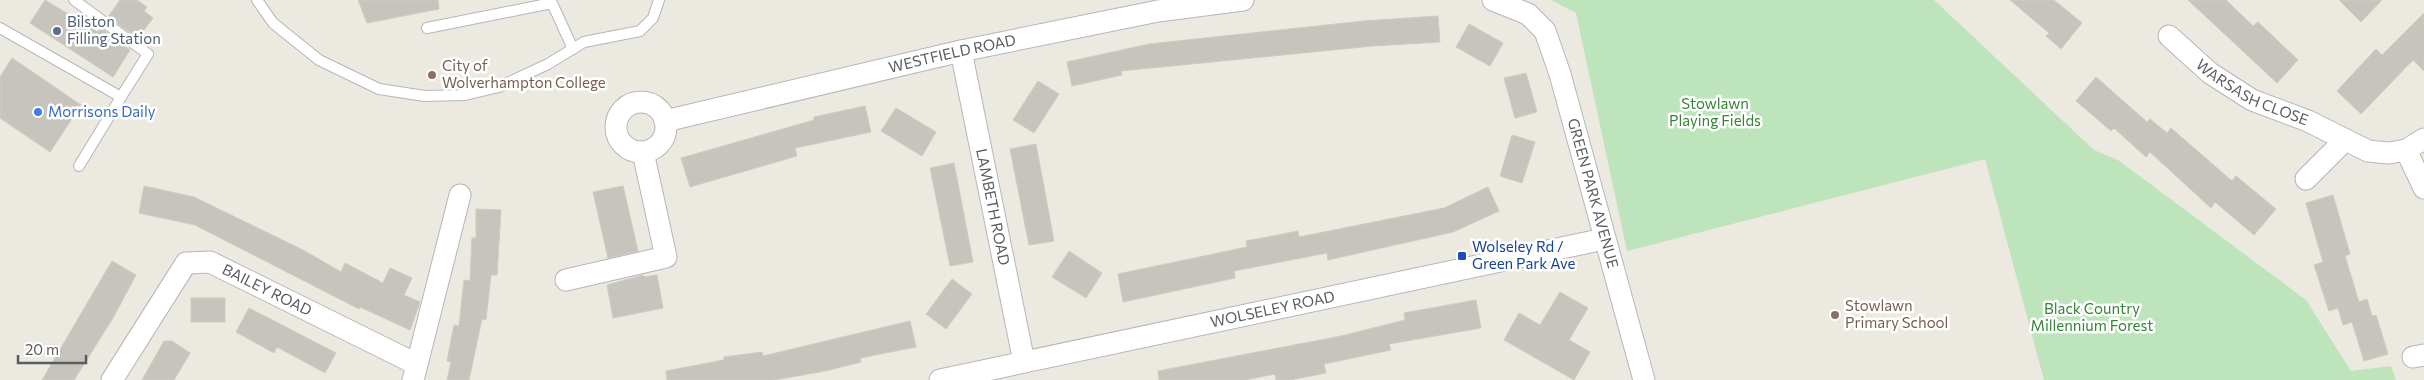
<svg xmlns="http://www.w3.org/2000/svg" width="2424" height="380" viewBox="0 0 2424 380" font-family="Commissioner,sans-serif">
	<rect width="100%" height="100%" fill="#ece9e0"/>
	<!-- green -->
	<path fill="#bee4bc" d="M1551,0H1934L2094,150L2118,160L2306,300L2351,371L2391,366L2396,380H2044L1985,159L1627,251L1576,13Z"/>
	<!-- building -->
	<g fill="#c7c4be" stroke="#d1cabf">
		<path d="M45,0L98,32L101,28L130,50L113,77L30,23Z"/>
		<path d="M120,0H137L147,7L144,11L153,18L138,38L108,17Z"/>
		<path d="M358,0H438L439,9L367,23Z"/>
		<path d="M2010,0H2054L2082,23L2061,49L2046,36L2049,33Z"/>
		<path d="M2188,0H2226L2253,26L2258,22L2298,60L2277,83Z"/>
		<path d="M2339,0H2382L2361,22Z"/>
		<path d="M2424,13V71L2413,60L2361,114L2337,91L2376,49L2382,55Z"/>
		<path d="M1438,16L1440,42L1373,46L1121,71L1122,75L1072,86L1067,62L1149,44L1364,21Z"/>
		<path d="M1469,24L1503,43L1490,66L1456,47Z"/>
		<path d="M12,58L81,105L50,152L0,118V77Z"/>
		<path d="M1526,73L1537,112L1515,118L1504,78Z"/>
		<path d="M2096,77L2147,122L2150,119L2167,133L2171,128L2232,181L2236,176L2276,209L2254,235L2215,202L2211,208L2150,152L2146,157L2114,128L2111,131L2076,101Z"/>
		<path d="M1038,81L1059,94L1034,133L1013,120Z"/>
		<path d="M865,106L871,132L795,148L797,156L690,187L681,158L814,120V117Z"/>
		<path d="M896,108L936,132L922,156L881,131Z"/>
		<path d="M1512,135L1535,142L1522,183L1500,176Z"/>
		<path d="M1036,144L1054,241L1029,245L1010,149Z"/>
		<path d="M954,163L973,262L950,266L930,168Z"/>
		<path d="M144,186L194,197L303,250L341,272L345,263L383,283L390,268L412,278L404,295L420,302L410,330L360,307L359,309L195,225L139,213Z"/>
		<path d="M623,186L638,251L608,258L593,192Z"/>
		<path d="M1488,187L1499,211L1453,232L1328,260L1327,253L1234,271L1235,278L1123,302L1118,274L1247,247L1246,241L1298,231L1299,237L1444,208Z"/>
		<path d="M2333,195L2350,254L2345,256L2359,302L2367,299L2372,316L2376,315L2388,354L2364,361L2352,322L2343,325L2338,308L2329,311L2314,265L2323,262L2306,203Z"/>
		<path d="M476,209L501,210L497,275H491L486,320L482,319L469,380H447L451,362L447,361L454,325L459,326L464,280L470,281L472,238H476Z"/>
		<path d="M1069,251L1102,273L1086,298L1052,277Z"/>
		<path d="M112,261L136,275L113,318L74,380H42Z"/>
		<path d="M643,275L644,277L657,275L663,308L613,318L607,285Z"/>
		<path d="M952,279L972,294L946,329L926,314Z"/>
		<path d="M1560,292L1588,308L1569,340L1590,352L1574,380L1504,340L1519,313L1540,325Z"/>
		<rect x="191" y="298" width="34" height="24"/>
		<path d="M1476,300L1481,328L1389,344L1391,350L1324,364L1326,373L1290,380H1276L1275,374L1245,380H1159L1158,371L1341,336L1405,320L1404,313Z"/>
		<path d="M249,308L336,353L325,373L277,347L274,353L236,332Z"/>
		<path d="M910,321L916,347L860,358L861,362L825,371L774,380H667L666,371L724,360V357L762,352L763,356Z"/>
		<path d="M164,341H172L190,353L174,380H142Z"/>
	</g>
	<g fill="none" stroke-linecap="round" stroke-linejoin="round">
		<defs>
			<g id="service">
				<path d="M257,0L273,23L319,60L379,89L425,96L465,95L499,87L548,64L584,42L640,31L653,18L659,0"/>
				<path d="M0,28L121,97L148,54L74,0"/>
				<path d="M427,28L552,3L573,49"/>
				<path d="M79,166L121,97"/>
			</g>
			<g id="minor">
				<path id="s1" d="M1493,0L1528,14L1545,31L1560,74L1644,380"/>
				<path id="s2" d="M2169,36L2210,73L2252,100L2308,121L2368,151L2389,153L2406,150L2424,139"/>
				<path id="s3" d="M961,51L1024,362"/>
				<circle cx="641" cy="127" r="25"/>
				<path id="s4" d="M665,121L961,51L1158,11L1243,0"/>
				<path d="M2406,150L2424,188"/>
				<path d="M2306,179L2344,141"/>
				<path d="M566,280L666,257L643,152"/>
				<path d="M2413,357L2424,355"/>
				<path id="s5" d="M112,380L186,263L210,262L416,364"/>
				<path d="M413,380L460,195"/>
				<path id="s6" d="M940,380L1604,239"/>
			</g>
		</defs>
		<!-- service casing -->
		<use href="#service" stroke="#b3b7bb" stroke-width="12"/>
		<!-- minor casing -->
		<use href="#minor" stroke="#b3b7bb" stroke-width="23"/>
		<!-- service -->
		<use href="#service" stroke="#fff" stroke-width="10"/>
		<!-- minor -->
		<use href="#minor" stroke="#fff" stroke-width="21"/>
	</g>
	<!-- markers -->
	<circle fill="#5c6f8a" stroke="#fff" stroke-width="2" cx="57" cy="31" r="5"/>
	<g fill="#8d6e63" stroke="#fff" stroke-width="2">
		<circle cx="432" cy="75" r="5"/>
		<circle cx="1835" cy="315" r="5"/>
	</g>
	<circle fill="#3f7fe0" stroke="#fff" stroke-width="2" cx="38" cy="112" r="5"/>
	<rect fill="#1a4fb4" stroke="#fff" stroke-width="2" x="1457" y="251" width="10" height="10" rx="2.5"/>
	<g text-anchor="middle" stroke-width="5" stroke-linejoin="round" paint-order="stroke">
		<!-- service labels -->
		<g font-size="15" fill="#4e5e75" stroke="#fff" text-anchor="start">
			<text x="67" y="27">Bilston<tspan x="67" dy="17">Filling Station</tspan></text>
		</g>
		<!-- street labels -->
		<g font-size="15" fill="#595d61" stroke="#fff">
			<text dy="5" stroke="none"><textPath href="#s4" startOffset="295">WESTFIELD ROAD</textPath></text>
			<text dy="5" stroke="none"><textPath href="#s2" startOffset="102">WARSASH CLOSE</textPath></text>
			<text dy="5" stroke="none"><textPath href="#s1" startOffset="231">GREEN PARK AVENUE</textPath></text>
			<text dy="5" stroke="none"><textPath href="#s3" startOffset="159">LAMBETH ROAD</textPath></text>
			<text dy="5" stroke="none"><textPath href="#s5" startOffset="226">BAILEY ROAD</textPath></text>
			<text dy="5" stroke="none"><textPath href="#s6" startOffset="340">WOLSELEY ROAD</textPath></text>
		</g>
		<!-- education labels -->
		<g font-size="15" fill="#785e54" stroke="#fff" text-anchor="start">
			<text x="442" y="71">City of<tspan x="442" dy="17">Wolverhampton College</tspan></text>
			<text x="1845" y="311">Stowlawn<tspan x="1845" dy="17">Primary School</tspan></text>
		</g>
		<!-- park labels -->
		<g font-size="15" fill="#358436" stroke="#fff">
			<text x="1715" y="109">Stowlawn<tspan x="1715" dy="17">Playing Fields</tspan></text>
			<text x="2092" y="314">Black Country<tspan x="2092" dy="17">Millennium Forest</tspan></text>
		</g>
		<!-- shop labels -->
		<g font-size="15" fill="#366cbe" stroke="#fff" text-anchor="start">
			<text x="48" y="117">Morrisons Daily</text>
		</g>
		<!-- transit labels -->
		<g font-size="15" fill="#164399" stroke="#fff" text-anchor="start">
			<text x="1472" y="252">Wolseley Rd /<tspan x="1472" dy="17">Green Park Ave</tspan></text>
		</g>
	</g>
	<!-- scale -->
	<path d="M18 355v8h68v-8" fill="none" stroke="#595d61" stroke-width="2.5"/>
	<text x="25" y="355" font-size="15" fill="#595d61" stroke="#ffffff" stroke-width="4" paint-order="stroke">20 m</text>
</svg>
